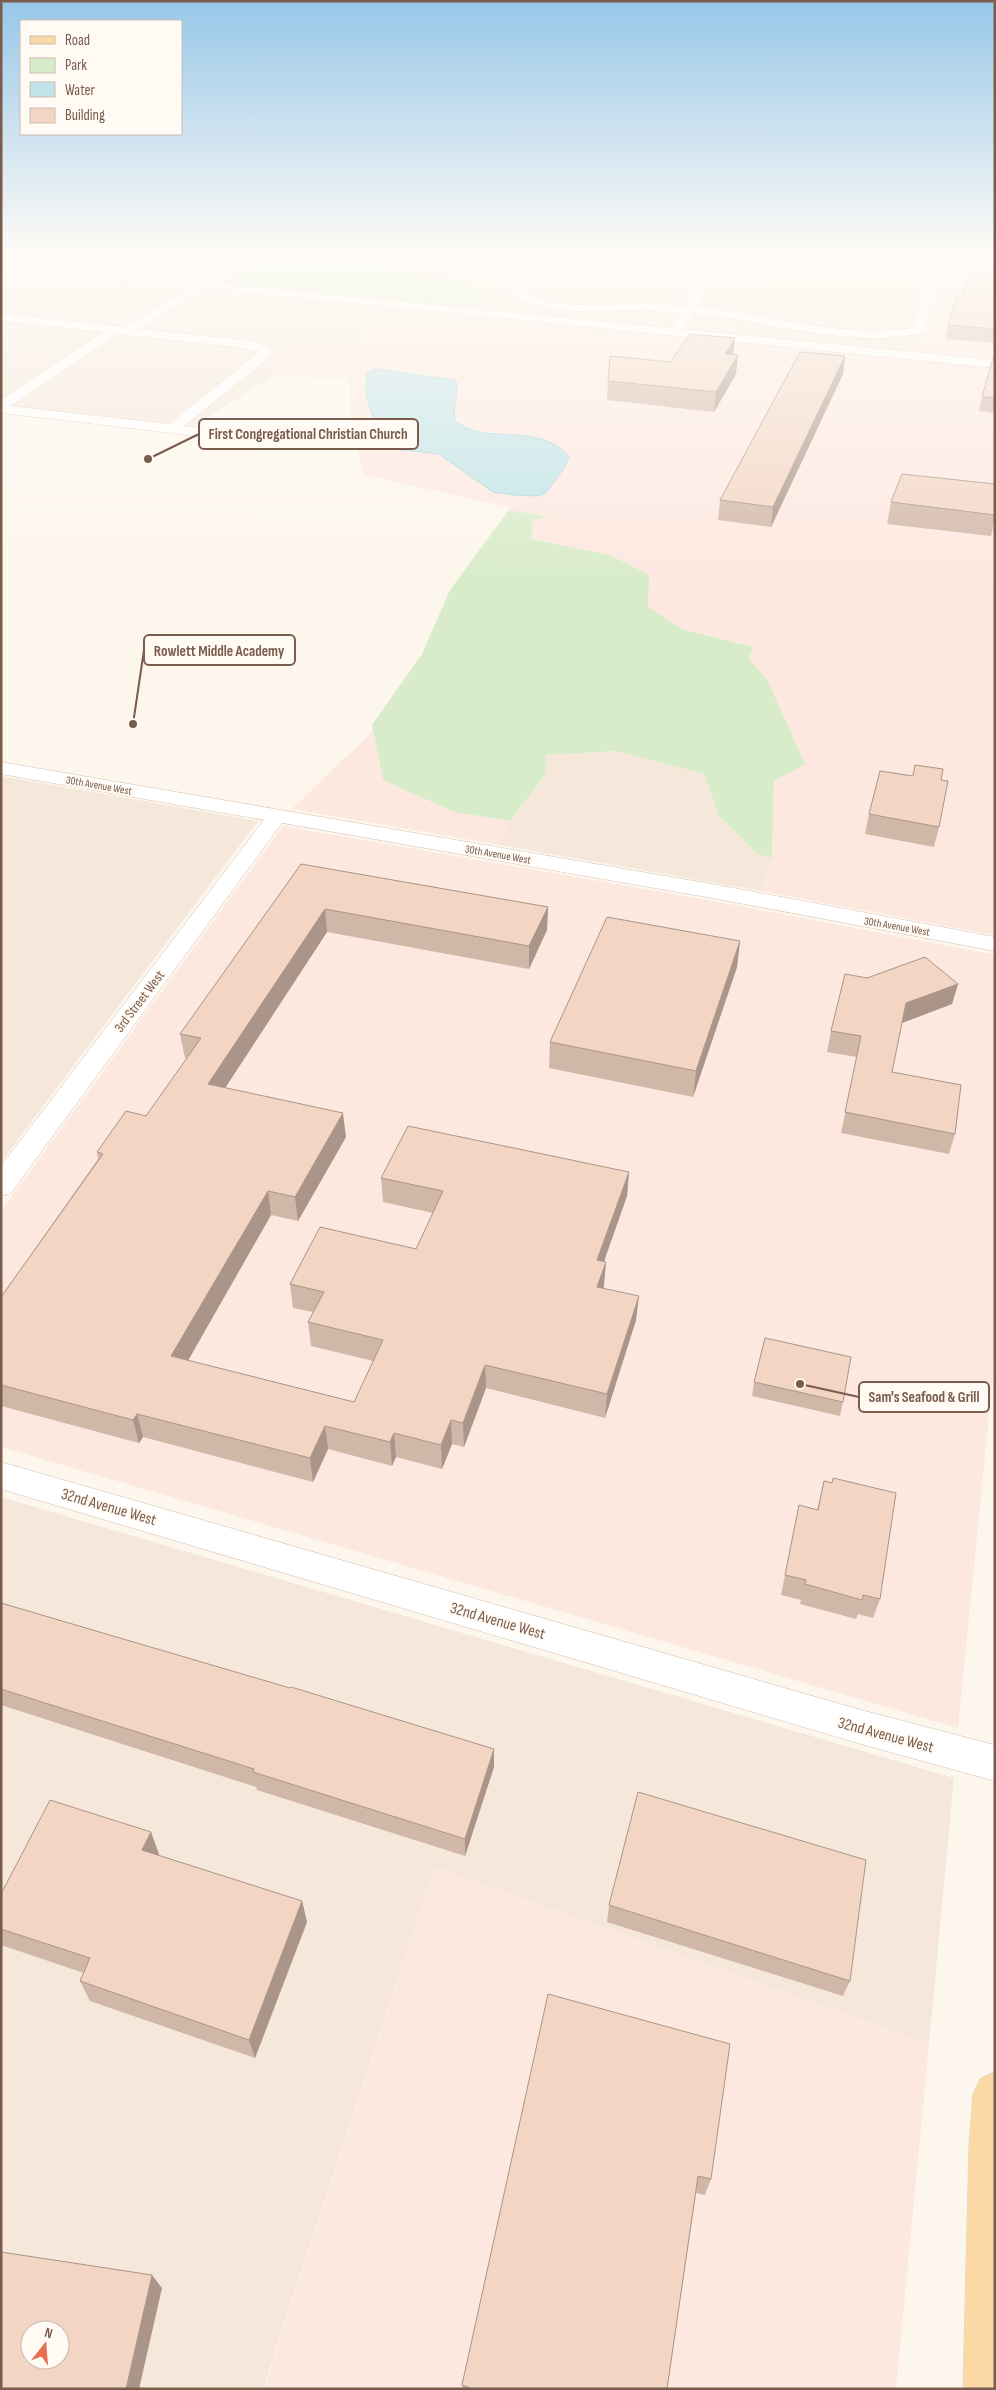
<svg xmlns="http://www.w3.org/2000/svg" width="996" height="2390" viewBox="0 0 996 2390" font-family="'Sofia Sans Condensed',sans-serif">
	<rect width="100%" height="100%" fill="#fdf6ec"/>
	<!-- residential -->
	<g fill="#f5e8da" fill-rule="evenodd">
		<path d="M1,251H255L208,283L1,263Z"/>
		<path d="M353,251H484L486,264L501,286L521,301L538,305L681,312L669,329L468,309L483,294Z"/>
		<path d="M499,251H654L679,276L687,299L683,306L576,304L533,297L516,284L500,263Z"/>
		<path d="M669,251H937L911,328L877,330L841,329L699,308L703,299L699,285L693,275Z"/>
		<path d="M1,268L191,287L124,327L1,314Z"/>
		<path d="M205,288L395,307L345,348L303,344L272,377L193,426L185,425L271,357L274,350L266,344L249,341L139,329Z"/>
		<path d="M696,313L880,336L918,334L908,353L685,331Z"/>
		<path d="M1,320L104,331L1,400Z"/>
		<path d="M119,333L240,346L257,351L255,356L168,423L11,406Z"/>
		<path d="M616,751L704,774L719,816L758,854L772,858L761,891L500,845L510,821L545,775L546,755Z"/>
		<path d="M1,776L258,821L1,1162Z"/>
		<path d="M1,1497L954,1778L929,2044L434,1867L263,2389H1ZM30,2330H60V2360H30Z"/>
	</g>
	<!-- commercial -->
	<g fill="#fde8e0" fill-rule="evenodd">
		<path d="M956,251H995V362L908,353L918,334L927,330L942,282Z"/>
		<path d="M395,307L995,368V935L761,891L772,858L774,781L767,679L749,659L753,647L682,629L648,607L610,555L531,539L533,520L547,515L509,510L510,507L364,475L351,422L349,378L272,377L303,344L345,348ZM375,369L454,380L458,394L453,413L454,421L464,429L527,436L560,446L538,496L493,492L439,454L385,448L382,446L366,395Z"/>
		<path d="M373,731L383,780L454,812L510,821L500,845L292,809Z"/>
		<path d="M283,826L708,900L995,955V1354L958,1728L1,1447V1211Z"/>
		<path d="M434,1867L929,2044L896,2389H264Z"/>
	</g>
	<!-- green -->
	<g fill="#d8ecc9">
		<path d="M270,251L300,253L309,251H353L387,263L452,279L484,295L468,309L221,284Z"/>
		<path d="M509,510L548,516L533,520L531,539L610,555L649,575L648,607L682,629L753,647L749,659L767,679L805,764L774,781L772,858L758,854L719,816L704,774L616,751L546,755L545,775L510,821L454,812L383,780L372,725L422,654L450,590Z"/>
	</g>
	<!-- water -->
	<path fill="#bfe3e8" stroke="#a5d3da" d="M375,369L454,380L457,383C458,396 452,408 455,421C485,446 537,421 569,456L564,468L546,493L538,496L516,495L493,492L439,454L385,448L382,446L366,395L367,373Z"/>
	<g fill="none" stroke-linecap="round" stroke-linejoin="round">
		<defs>
			<g id="street">
				<path d="M256,251H268L215,288L206,287L139,329L245,340L270,347L272,350L268,359L184,426L285,438L292,442L290,445L285,446L1,413V400L103,332L1,321V313L125,327L198,283L207,284ZM117,334L244,348L259,352L169,424L10,406Z"/>
				<path d="M486,251H496C511,312 575,305 624,304C645,303 665,304 686,306L689,300L681,276L656,251H667L692,275L701,300L697,307C767,313 842,339 913,328L939,251H949L922,333C854,350 763,320 693,314L680,336L676,337L670,333L682,313C664,312 646,310 627,311C574,312 500,319 486,251Z"/>
				<path d="M277,810L284,812L287,816L284,820L11,1193L1,1196V1166L270,812Z"/>
				<path d="M1,1462L861,1710L995,1745V1781L861,1744L1,1489Z"/>
			</g>
			<g id="secondary">
				<path d="M1,262L995,360V368L1,268Z"/>
				<path d="M1,762L712,884L995,937V951L712,898L1,774Z"/>
			</g>
			<path id="primary" d="M995,2072V2389H963L969,2146L973,2094L980,2079Z"/>
		</defs>
		<!-- street casing -->
		<use href="#street" stroke="#d1beb0" stroke-width="1"/>
		<!-- secondary casing -->
		<use href="#secondary" stroke="#d6c0b0" stroke-width="1"/>
		<!-- primary casing -->
		<use href="#primary" stroke="#dad1cd" stroke-width="1"/>
		<!-- street -->
		<use href="#street" fill="#fff" fill-rule="evenodd"/>
		<!-- secondary -->
		<use href="#secondary" fill="#fff" fill-rule="evenodd"/>
		<!-- primary -->
		<use href="#primary" fill="#fbd9a5" fill-rule="evenodd"/>
	</g>
	<!-- wall -->
	<g fill="#d1b7a8">
		<path d="M995,251V343L945,339L948,325L962,296Z"/>
		<path d="M733,355L736,374L714,412L607,400L608,381L670,362Z"/>
		<path d="M995,355V413L979,411L982,397Z"/>
		<path d="M845,356L843,374L771,527L718,520L720,500Z"/>
		<path d="M995,484V518L991,536L887,524L891,502Z"/>
		<path d="M941,780L939,827L934,847L865,834L869,814Z"/>
		<path d="M301,864L548,907L547,930L529,969L327,932L225,1088L346,1137L298,1221L271,1215L188,1360L354,1402L373,1361L311,1346L308,1322L313,1312L293,1308L290,1284L416,1249L433,1213L383,1202L381,1178L629,1172L627,1196L604,1261V1288L636,1320L605,1418L486,1388L464,1447L452,1444L442,1469L396,1457L392,1466L328,1449L313,1482L143,1437L139,1443L1,1406V1297L98,1159L97,1152L146,1116L187,1058H185L180,1034Z"/>
		<path d="M740,941L737,967L693,1097L549,1068L550,1042Z"/>
		<path d="M867,978L958,984L952,1004L902,1023L892,1072L955,1134L949,1154L841,1133L857,1057L827,1052L831,1031Z"/>
		<path d="M754,1382L843,1402L840,1416L752,1396Z"/>
		<path d="M824,1481L880,1599L873,1618L858,1614L856,1619L800,1604L801,1600L781,1595L799,1505L817,1510Z"/>
		<path d="M1,1603L62,1621L494,1749V1767L465,1856L257,1790L256,1787L1,1705Z"/>
		<path d="M151,1832L158,1855L302,1901L307,1922L255,2058L90,2001L80,1981L84,1973L1,1945V1894Z"/>
		<path d="M609,1905L850,1981L843,1996L607,1922Z"/>
		<path d="M548,1994L711,2179L705,2195L696,2193L667,2389H462V2385Z"/>
	</g>
	<!-- shaded-wall -->
	<g fill="#aa9588">
		<path d="M735,338L733,357L725,354Z"/>
		<path d="M738,355L736,374L714,412L716,392Z"/>
		<path d="M845,356L843,374L771,527L773,507Z"/>
		<path d="M548,907L547,930L529,969V946Z"/>
		<path d="M325,909L327,932L212,1108L208,1084Z"/>
		<path d="M740,941L737,967L693,1097L696,1071Z"/>
		<path d="M958,984L952,1004L902,1023L906,1003Z"/>
		<path d="M343,1113L346,1137L298,1221L295,1197Z"/>
		<path d="M629,1172L627,1196L596,1284L597,1260Z"/>
		<path d="M268,1191L271,1215L177,1380L171,1356Z"/>
		<path d="M606,1262L604,1286L596,1310L597,1287Z"/>
		<path d="M639,1296L636,1320L605,1418L607,1394Z"/>
		<path d="M485,1365L486,1388L464,1447L463,1423Z"/>
		<path d="M137,1414L143,1437L139,1443L133,1420Z"/>
		<path d="M451,1420L452,1444L442,1469L441,1445Z"/>
		<path d="M325,1426L328,1449L313,1482L310,1458Z"/>
		<path d="M394,1433L396,1457L392,1466L390,1442Z"/>
		<path d="M494,1749V1767L465,1856V1839Z"/>
		<path d="M151,1832L159,1854L151,1871L142,1850Z"/>
		<path d="M302,1901L307,1922L255,2058L249,2040Z"/>
		<path d="M152,2275L162,2288L139,2389H126Z"/>
	</g>
	<!-- building -->
	<g fill="#f3d5c3" stroke="#aa9588" fill-rule="evenodd">
		<path d="M979,251H995V329L948,325L957,296H962Z"/>
		<path d="M690,334L735,338L725,354L738,355L716,392L608,381L610,356L670,362Z"/>
		<path d="M800,352L845,356L773,507L720,500Z"/>
		<path d="M994,355H995V398L982,397Z"/>
		<path d="M902,474L995,484V515L891,502Z"/>
		<path d="M915,765L943,769L941,780L948,781L939,827L869,814L880,771L913,776Z"/>
		<path d="M301,864L548,907L529,946L325,909L208,1084L343,1113L295,1197L268,1191L171,1356L354,1402L383,1340L308,1322L324,1292L290,1284L320,1227L416,1249L443,1191L381,1178L408,1126L629,1172L597,1260L606,1262L597,1287L639,1296L607,1394L485,1365L463,1423L451,1420L441,1445L394,1433L390,1442L325,1426L310,1458L137,1414L133,1420L1,1385V1297L103,1154L97,1152L126,1111L146,1116L201,1038L180,1034Z"/>
		<path d="M607,917L740,941L696,1071L550,1042Z"/>
		<path d="M925,957L958,984L906,1003L892,1072L961,1085L955,1134L845,1112L861,1036L831,1031L845,974L867,978Z"/>
		<path d="M765,1338L851,1357L843,1402L754,1382Z"/>
		<path d="M833,1478L896,1493L880,1599L863,1595L862,1600L805,1584L806,1580L785,1575L799,1505L818,1510L824,1481L832,1483Z"/>
		<path d="M1,1603L62,1621L290,1688L291,1687L494,1749L465,1839L253,1772L254,1769L1,1689Z"/>
		<path d="M638,1792L866,1860L850,1981L609,1905Z"/>
		<path d="M50,1800L151,1832L142,1850L302,1901L249,2040L80,1981L90,1958L1,1929V1894Z"/>
		<path d="M548,1994L730,2044L711,2179L698,2176L667,2389H473L462,2385Z"/>
		<path d="M1,2252L152,2275L126,2389H1ZM30,2330H60V2360H30Z"/>
	</g>
	<!-- sky -->
	<linearGradient id="sky" x2="0" y2="1"><stop stop-color="#97c7e8"/><stop offset="0.43" stop-color="#fefbf6"/><stop offset="1" stop-color="#fefbf6" stop-opacity="0"/></linearGradient>
	<rect width="996" height="586" fill="url(#sky)"/>
	<g text-anchor="middle" stroke-width="4" stroke-linejoin="round" paint-order="stroke">
		<!-- far-street labels -->
		<g font-size="11" fill="#7a5c4d" stroke="#fffaf3">
			<text transform="translate(99 785) rotate(10)" y="4">30th Avenue West</text>
			<text transform="translate(498 854) rotate(10)" y="4">30th Avenue West</text>
			<text transform="translate(897 926) rotate(10)" y="4">30th Avenue West</text>
		</g>
		<!-- street labels -->
		<g font-size="14" fill="#7a5c4d" stroke="#fffaf3">
			<text transform="translate(139 1001) rotate(-53)" y="5">3rd Street West</text>
		</g>
		<!-- near-street labels -->
		<g font-size="16" fill="#7a5c4d" stroke="#fffaf3">
			<text transform="translate(109 1506) rotate(16)" y="6">32nd Avenue West</text>
			<text transform="translate(498 1620) rotate(16)" y="6">32nd Avenue West</text>
			<text transform="translate(886 1734) rotate(15)" y="6">32nd Avenue West</text>
		</g>
	</g>
	<!-- callouts -->
	<path fill="none" stroke="#7a5c4d" stroke-width="2" d="M148 459L199 434M133 724L144 650M800 1384L859 1397"/>
	<g fill="#7a5c4d" stroke="#fffaf3" stroke-width="2">
		<circle cx="148" cy="459" r="5"/>
		<circle cx="133" cy="724" r="5"/>
		<circle cx="800" cy="1384" r="5"/>
	</g>
	<g fill="#fffaf3" stroke="#7a5c4d" stroke-width="2">
		<rect x="199" y="419" width="219" height="30" rx="5"/>
		<rect x="144" y="635" width="151" height="30" rx="5"/>
		<rect x="859" y="1382" width="130" height="30" rx="5"/>
	</g>
	<g font-size="15" text-anchor="middle" font-weight="bold" fill="#7a5c4d">
		<text x="308" y="439">First Congregational Christian Church</text>
		<text x="219" y="656">Rowlett Middle Academy</text>
		<text x="924" y="1402">Sam's Seafood &amp; Grill</text>
	</g>
	<!-- border -->
	<rect width="996" height="2390" fill="none" stroke="#7a5c4d" stroke-width="5"/>
	<!-- legend -->
	<rect x="20" y="20" width="162" height="115" fill="#fffaf3" stroke="#cabbb1"/>
	<rect x="30" y="36" width="25" height="8" fill="#fbd9a5" stroke="#cabbb1"/>
	<text x="65" y="45" font-size="15" fill="#7a5c4d">Road</text>
	<rect x="30" y="58" width="25" height="15" fill="#d8ecc9" stroke="#cabbb1"/>
	<text x="65" y="70" font-size="15" fill="#7a5c4d">Park</text>
	<rect x="30" y="82" width="25" height="15" fill="#bfe3e8" stroke="#cabbb1"/>
	<text x="65" y="95" font-size="15" fill="#7a5c4d">Water</text>
	<rect x="30" y="108" width="25" height="15" fill="#f3d5c3" stroke="#cabbb1"/>
	<text x="65" y="120" font-size="15" fill="#7a5c4d">Building</text>
	<!-- north arrow -->
	<g transform="translate(45 2345) rotate(17)"><circle r="24" fill="#fffaf3" stroke="#cabbb1"/>
	<path d="M0-4L9 19L0 12L-9 19Z" fill="#e76f51"/>
	<text y="-8" font-size="14" font-weight="bold" text-anchor="middle" fill="#7a5c4d">N</text>
	</g>
</svg>
